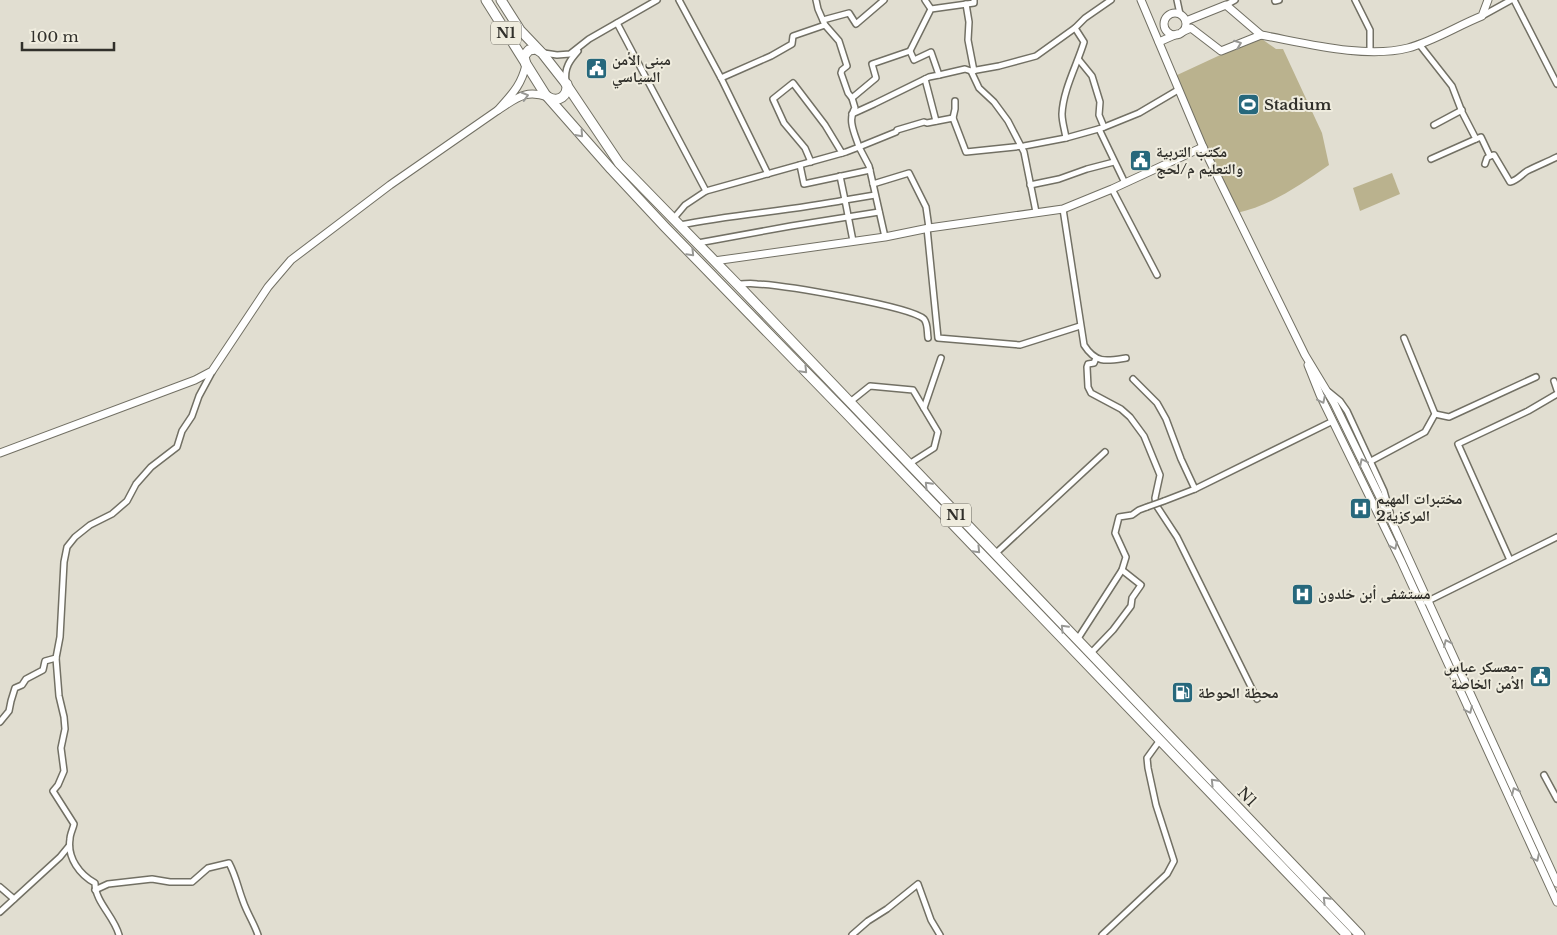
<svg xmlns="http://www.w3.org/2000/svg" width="1557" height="935" viewBox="0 0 1557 935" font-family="'Libre Baskerville','Noto Naskh Arabic',serif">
	<rect width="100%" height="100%" fill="#e1ded1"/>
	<!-- green -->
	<g fill="#bab28e">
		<path d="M1259,37L1276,49H1283L1322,133L1329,165C1300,185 1272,205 1237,213L1175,76Z"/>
		<path d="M1392,173L1400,194L1360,211L1353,188Z"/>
	</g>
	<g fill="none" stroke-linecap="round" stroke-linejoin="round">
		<defs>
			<g id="street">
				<path d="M679,0L721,78L768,174"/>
				<path d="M816,0L818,9L825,25L839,41L847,66L842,70L841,73L848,93L852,98L855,108C847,120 855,134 859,147L896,132L897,130L924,122L927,123L953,118L966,152L1024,146L1066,138L1102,128L1139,113L1178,90"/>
				<path d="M925,0L931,9"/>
				<path d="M1177,0L1180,14"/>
				<path d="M1355,0L1370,30V52"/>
				<path d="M1514,0L1557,84"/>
				<path d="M1275,1L1279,0"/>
				<path d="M966,4L969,22L968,40L974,71"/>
				<path d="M1226,5L1235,0"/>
				<path d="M1482,16L1511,0"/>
				<path d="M823,20L849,13L856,24L884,0"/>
				<path d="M617,23L706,191"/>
				<path d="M1419,44L1452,86L1462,112L1476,139L1431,159"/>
				<path d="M544,53L557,55L570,54L589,39L657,0"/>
				<path d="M1079,60L1092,76L1100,102L1099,115L1104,127"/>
				<path d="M971,71L999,66L1036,56L1075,28"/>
				<path d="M939,75L965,69L971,71L979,88L994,102L1008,121L1024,152L1036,212"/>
				<path d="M721,78L771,56L792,44L793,36L825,25"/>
				<path d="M925,79L936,121"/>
				<path d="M566,81C564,68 570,60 578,51"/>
				<path d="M852,98L876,78L872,64L910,51"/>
				<path d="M852,114L874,104L929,77L939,75L931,52L914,60L910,51L931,9L974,3V0"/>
				<path d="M953,118L955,109V101"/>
				<path d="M1434,125L1462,110"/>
				<path d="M1099,129L1125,183"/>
				<path d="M1066,138C1065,131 1062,122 1062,114C1063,90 1077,65 1084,42L1075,28L1085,18L1111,0"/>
				<path d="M1476,139L1481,137L1490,156L1487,158L1485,164"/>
				<path d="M1490,156L1494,155L1510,182C1518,180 1521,175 1527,171C1537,166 1547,162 1557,157"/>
				<path d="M811,162L805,148L784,123L773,99L793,83L825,125L842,153"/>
				<path d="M800,165L804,184L870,170"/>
				<path d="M840,176L845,200L875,195"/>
				<path d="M873,184L909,173L926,207L929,228"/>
				<path d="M1030,185L1059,179L1087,169L1114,162"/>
				<path d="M1112,189L1157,275"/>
				<path d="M1063,209L1084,345C1096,364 1107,361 1126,358"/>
				<path d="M674,218L685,205L706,191L846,152L859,147L869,166L885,237"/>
				<path d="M680,225C734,214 790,211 845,200L853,241"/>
				<path d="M927,228L938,338L1020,345L1080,326"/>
				<path d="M698,243L791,226L879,212"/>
				<path d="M738,284C744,284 751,283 757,284C782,285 910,306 924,319C928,324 927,331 928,338"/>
				<path d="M1096,358L1094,363L1088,364L1087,367L1088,387L1091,393L1121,409L1130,417L1144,436L1160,475L1155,498L1156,505L1177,537L1257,699"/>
				<path d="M1133,379L1157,403L1166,419L1181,459L1195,489"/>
				<path d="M1554,381L1557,390"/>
				<path d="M1329,392L1340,401L1347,411L1384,491L1390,512"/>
				<path d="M850,402L870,386L913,390L938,432L934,448L909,464"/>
				<path d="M924,408L941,358"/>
				<path d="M1435,414L1449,417L1536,377"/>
				<path d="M1371,461L1425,432L1435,414L1404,338"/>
				<path d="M1164,501L1195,489L1333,421"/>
				<path d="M995,554L1105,452"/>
				<path d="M1510,560L1458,444L1528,411L1557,394"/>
				<path d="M1426,602L1557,537"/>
				<path d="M1077,640L1122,570L1126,557L1115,533L1119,517L1132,515L1139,510L1147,507"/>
				<path d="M1090,654L1113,630L1131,606L1132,598L1141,585L1122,570"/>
				<path d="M0,722L9,711L11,701L15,688L22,685L26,679L43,670L45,661L56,658"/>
				<path d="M1544,775L1557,799"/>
				<path d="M0,887L14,899"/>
				<path d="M95,890L108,884L152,879L170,882H192L208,868L229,863C236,876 238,888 243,901C247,913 254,923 258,935"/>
				<path d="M0,912L60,857L69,846"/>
				<path d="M119,935C114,916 95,902 95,883C80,875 67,858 70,839C70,834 73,829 74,824L53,791L58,785L64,771L61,748L65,729L64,717L59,696L56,658L60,637L64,562L67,547L75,537L90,525L112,514L127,501L136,484L151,467L177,447L182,431L192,416L199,396L212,372"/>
				<path d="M852,935L868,921L887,909L918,884L931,920L940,935"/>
				<path d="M1102,935L1167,874L1174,861L1156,805L1148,768L1147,758L1160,740"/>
			</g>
			<g id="secondary">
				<path d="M1141,0L1203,147L1305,355L1334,403L1391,520L1557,883"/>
				<circle cx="1175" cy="24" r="11"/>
				<path d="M1182,32L1191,28L1221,51L1261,35L1226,5L1186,21"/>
				<path d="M1261,35C1305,43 1365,59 1408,48C1434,41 1457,26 1482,16L1488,0"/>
				<path d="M1159,42L1177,34"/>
				<path d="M526,65C521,86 512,94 498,110C517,98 525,89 548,97"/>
				<path d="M714,261L885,237L929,228L1063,209L1112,189L1203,147"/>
				<path d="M1308,365L1320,395L1401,561L1557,902"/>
				<path d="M0,453L195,380L212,371L268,287L291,260L390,185L498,110"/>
			</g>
			<g id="highway">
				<path d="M486,0L545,94L611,169L665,227L845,412L1347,935"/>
				<path d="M501,0L520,30L540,51"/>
				<path d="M526,65L524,56L529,50L536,49L542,53L564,81L619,163L737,284L1360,935"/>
				<path d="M548,97C559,103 568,96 567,84"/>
			</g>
		</defs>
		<!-- street casing -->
		<use href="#street" stroke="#727064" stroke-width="8"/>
		<!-- secondary casing -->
		<use href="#secondary" stroke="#727064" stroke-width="9"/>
		<!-- highway casing -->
		<use href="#highway" stroke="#727064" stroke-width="11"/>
		<!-- street -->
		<use href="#street" stroke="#fff" stroke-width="5"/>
		<!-- secondary -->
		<use href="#secondary" stroke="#fff" stroke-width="7"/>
		<!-- highway -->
		<use href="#highway" stroke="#fff" stroke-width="9"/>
		<defs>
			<path id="street-bridge" d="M1147,507L1164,501"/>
		</defs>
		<!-- street-bridge casing -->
		<use href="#street-bridge" stroke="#727064" stroke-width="8" stroke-linecap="butt"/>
		<!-- street-bridge -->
		<use href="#street-bridge" stroke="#fff" stroke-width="5"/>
	</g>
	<!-- one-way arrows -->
	<defs><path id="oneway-chevron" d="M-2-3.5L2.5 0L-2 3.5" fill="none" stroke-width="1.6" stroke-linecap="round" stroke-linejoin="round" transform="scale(1.25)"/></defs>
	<g stroke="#989895">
		<use href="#oneway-chevron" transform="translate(1238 44) rotate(-21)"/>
		<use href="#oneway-chevron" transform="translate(525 96) rotate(-16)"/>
		<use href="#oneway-chevron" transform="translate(580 134) rotate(48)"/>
		<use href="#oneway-chevron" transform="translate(691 253) rotate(46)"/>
		<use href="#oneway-chevron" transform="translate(804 370) rotate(46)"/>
		<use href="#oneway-chevron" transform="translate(1322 400) rotate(64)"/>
		<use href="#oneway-chevron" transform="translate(1363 462) rotate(-116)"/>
		<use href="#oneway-chevron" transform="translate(928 485) rotate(-134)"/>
		<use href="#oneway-chevron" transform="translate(1394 546) rotate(64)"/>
		<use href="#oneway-chevron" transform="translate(977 550) rotate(46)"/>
		<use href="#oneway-chevron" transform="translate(1064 628) rotate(-134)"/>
		<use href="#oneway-chevron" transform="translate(1447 643) rotate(-115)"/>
		<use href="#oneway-chevron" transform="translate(1469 710) rotate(65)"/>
		<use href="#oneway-chevron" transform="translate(1214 782) rotate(-134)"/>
		<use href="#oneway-chevron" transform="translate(1515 791) rotate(-115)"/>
		<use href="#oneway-chevron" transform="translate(1536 858) rotate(65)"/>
		<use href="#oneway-chevron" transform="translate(1326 900) rotate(-134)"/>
	</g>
	<!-- icons -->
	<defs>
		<symbol id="civic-square" viewBox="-11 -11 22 22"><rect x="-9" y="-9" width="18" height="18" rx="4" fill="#27687c" stroke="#efecde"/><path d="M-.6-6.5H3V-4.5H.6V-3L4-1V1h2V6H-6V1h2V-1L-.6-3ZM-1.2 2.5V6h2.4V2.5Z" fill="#fff"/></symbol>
		<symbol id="stadium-square" viewBox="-11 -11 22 22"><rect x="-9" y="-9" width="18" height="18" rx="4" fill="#27687c" stroke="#efecde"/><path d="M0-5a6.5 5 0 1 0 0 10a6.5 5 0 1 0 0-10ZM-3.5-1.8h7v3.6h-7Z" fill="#fff"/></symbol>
		<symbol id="hospital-square" viewBox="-11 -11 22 22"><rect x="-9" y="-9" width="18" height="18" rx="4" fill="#27687c" stroke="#efecde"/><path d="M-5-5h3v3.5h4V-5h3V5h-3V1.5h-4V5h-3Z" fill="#fff"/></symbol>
		<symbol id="fuel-square" viewBox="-11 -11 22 22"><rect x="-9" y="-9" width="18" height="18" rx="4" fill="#27687c" stroke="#efecde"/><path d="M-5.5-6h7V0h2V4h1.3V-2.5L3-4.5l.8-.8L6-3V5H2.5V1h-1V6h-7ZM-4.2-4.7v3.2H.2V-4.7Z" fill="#fff"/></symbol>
	</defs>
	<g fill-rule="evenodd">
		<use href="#civic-square" x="584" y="56" width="25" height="25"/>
		<use href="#stadium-square" x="1236" y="92" width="25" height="25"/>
		<use href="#civic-square" x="1128" y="148" width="25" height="25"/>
		<use href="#hospital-square" x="1348" y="496" width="25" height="25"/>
		<use href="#hospital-square" x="1290" y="582" width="25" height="25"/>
		<use href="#civic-square" x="1528" y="664" width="25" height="25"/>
		<use href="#fuel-square" x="1170" y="680" width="25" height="25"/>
	</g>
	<g text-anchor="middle" stroke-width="4" stroke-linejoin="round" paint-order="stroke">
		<!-- shield labels -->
		<g fill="#efecde" stroke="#6a6861" stroke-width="1">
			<rect x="491" y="21.5" width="30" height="23" rx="4"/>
			<rect x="941" y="503.5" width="30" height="23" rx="4"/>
		</g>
		<g font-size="14" font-weight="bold" fill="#31302b">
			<text x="506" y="38">N1</text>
			<text x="956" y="520">N1</text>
		</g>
		<!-- poi labels -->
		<g font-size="15" font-weight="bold" fill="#31302b" stroke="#efecde" text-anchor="start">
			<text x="612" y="65">مبنى الأمن<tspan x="612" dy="17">السياسي</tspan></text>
			<text x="1264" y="110">Stadium</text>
			<text x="1156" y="157">مكتب التربية<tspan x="1156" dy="17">والتعليم م/لحج</tspan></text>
			<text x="1376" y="504">مختبرات المهيم<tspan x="1376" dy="17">المركزية2</tspan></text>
			<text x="1318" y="599">مستشفى أبن خلدون</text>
			<text x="1524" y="672" text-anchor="end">معسكر عباس-<tspan x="1524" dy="17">الأمن الخاصة</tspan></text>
			<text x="1198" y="698">محطة الحوطة</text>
		</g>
		<!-- street labels -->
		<g font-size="15" fill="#31302b" stroke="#efecde">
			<text transform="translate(1247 797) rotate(46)" y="5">N1</text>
		</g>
	</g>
	<!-- scale -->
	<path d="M22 42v8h92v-8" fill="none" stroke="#31302b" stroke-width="2.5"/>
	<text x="30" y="42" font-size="15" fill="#31302b" stroke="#efecde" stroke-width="4" paint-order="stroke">100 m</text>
</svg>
